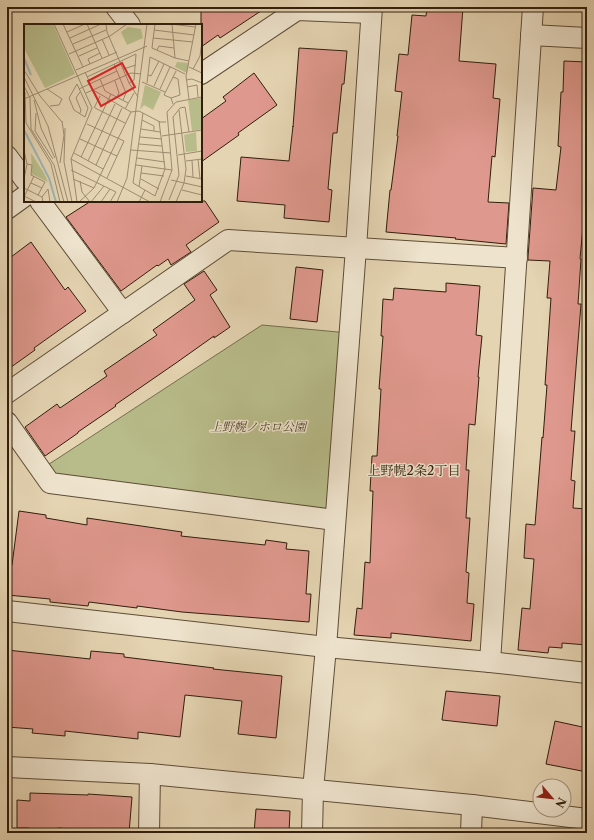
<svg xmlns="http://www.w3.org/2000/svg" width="594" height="840" viewBox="0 0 594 840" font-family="'Libre Caslon Text','Noto Serif JP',serif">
	<rect width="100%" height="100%" fill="#e5d4b2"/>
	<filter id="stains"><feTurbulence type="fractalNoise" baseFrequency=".005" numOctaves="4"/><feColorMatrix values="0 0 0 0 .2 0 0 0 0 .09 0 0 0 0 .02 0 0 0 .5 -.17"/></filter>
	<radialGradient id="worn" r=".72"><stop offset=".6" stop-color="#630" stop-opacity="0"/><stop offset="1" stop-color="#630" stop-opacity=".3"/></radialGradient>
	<!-- green -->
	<path fill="#b8bc8a" stroke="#746d4c" d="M262,325L349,333L335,520L50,483L40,470Z"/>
	<!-- building -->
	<g fill="#df988d" stroke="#311e0d">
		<path d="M201,7H267L220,38L218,35L201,47Z"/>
		<path d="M427,7H463L459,61L496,64L493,98L500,99L495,157L492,156L488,202L509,203L506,244L455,239L456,238L386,232L390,190H391L398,136H397L402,92L395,91L399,54L408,55L412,15L426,16Z"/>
		<path d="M299,48L347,51L344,84H342L337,133H333L328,189L332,190L329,222L284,218L285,205L237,201L241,157L289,161L293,126V127Z"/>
		<path d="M564,61L587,62V184L580,259H581L578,304H581L571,431H575L571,480L575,481L573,508L587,509V645L562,643V648L549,647L548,653L518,650L522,608L530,609L534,559L524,558L526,524L535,525L542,437L543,438L547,385H545L551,298H547L550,261L528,260V257L533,188L556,190L561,147L558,146L561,92H563Z"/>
		<path d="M254,73L277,105L238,133L239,135L201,162V119L226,101L223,97Z"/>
		<path d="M91,201H205L219,222L186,245L191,252L171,265L168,259L158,266L157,265L121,291L66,217Z"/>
		<path d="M31,242L65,290L68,287L86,311L34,348L35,350L7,370V260Z"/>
		<path d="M296,267L323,270L317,322L290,319Z"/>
		<path d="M204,271L217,290L210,295L230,327L214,338V336L176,363L115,405L116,406L78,432V433L45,456L25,427L57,404L60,408L107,376L104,371L157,335L153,330L195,300L184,284Z"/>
		<path d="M446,283L480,286L476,335L482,336L478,377H479L475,425L469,424L466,470H469L466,518H470L466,572L469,573L467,603L474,604L471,641L391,633V638L354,635L357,608L362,609L365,562L370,563L373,491H370L372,456H377L381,389H379L383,336H381L383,299L393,300L394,288L446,292Z"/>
		<path d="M19,511L46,515V518L87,525V518L182,532L181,536L265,545L266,540L287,543L286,549L309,551L306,594H311L309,622L182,612L137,606V608L89,602L88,606L50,602V599L7,595V565H12Z"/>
		<path d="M7,650L90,659L91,651L124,654V657L214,668L213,669L282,676L276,738L238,734L242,701L185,695L180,737L138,732V739L65,731V736L32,733L33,729L7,727Z"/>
		<path d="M446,691L500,696L497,726L442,720Z"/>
		<path d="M555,721L587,728V772L546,764Z"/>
		<path d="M30,793L88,795V794L132,797L129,833L58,828L57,833H28L29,828H17V800L30,801Z"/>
		<path d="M256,809L290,811L289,833H254Z"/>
	</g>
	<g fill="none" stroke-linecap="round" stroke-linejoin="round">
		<defs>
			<g id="minor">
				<path d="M116,7L130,25"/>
				<path d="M531,35L587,38"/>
				<path d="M201,74L297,10L371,13"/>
				<path d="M7,156L25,180"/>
				<path d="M40,201L123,313"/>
				<path d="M7,209L25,196"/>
				<path d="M7,393L228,240L517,258"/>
				<path d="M7,422L50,483L335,520"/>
				<path d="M7,611L326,647L490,662L587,673"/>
				<path d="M490,662L533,7"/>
				<path d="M7,767L150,774L472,805L587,819"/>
				<path d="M149,833L150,774"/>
				<path d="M312,833L313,790L326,647L356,248L372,7"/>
				<path d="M471,833L472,805"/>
			</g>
		</defs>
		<!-- minor casing -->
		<use href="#minor" stroke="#5e4c36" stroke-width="22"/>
		<!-- minor -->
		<use href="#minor" stroke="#eee3cd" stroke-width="20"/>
	</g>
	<g text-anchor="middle" stroke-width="3" stroke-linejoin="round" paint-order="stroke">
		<!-- park labels -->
		<g font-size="12" font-style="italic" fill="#53462c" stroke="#eee3cd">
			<text x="258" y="431">上野幌ノホロ公園</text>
		</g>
		<!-- neighbourhood labels -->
		<g font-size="13" fill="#311e0d" stroke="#eee3cd">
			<text x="414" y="475">上野幌2条2丁目</text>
		</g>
	</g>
	<!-- overview -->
	<g transform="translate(24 24)">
		<rect width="178" height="178" fill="#e5d4b2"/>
		<path d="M0,0H29L51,50L21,64L0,24ZM104,3L117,5L119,14L103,21L97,8ZM153,38L165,39L163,49L151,43ZM121,61L137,68L129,86L120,81L116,86ZM178,74V105L168,107L164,76ZM172,108L173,127L162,128L160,111ZM7,129L20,149L24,158L8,150Z" fill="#b8bc8a"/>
		<path fill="none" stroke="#9bb5b8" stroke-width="2" d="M0,34L7,51M0,106L25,154L32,178"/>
		<path fill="none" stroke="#9d8b70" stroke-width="1" d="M30,0L68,84L47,135L126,178M39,0L59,43M63,0L78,34M82,0L83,8L105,59L114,73M131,0L128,24L151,34L165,37M147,0L171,3M148,0L151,34M130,6L170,11M43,8L61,0M46,14L77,0M129,14L169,18M78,15L85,31M49,20L82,6M133,26L135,22L150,24M45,30L86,12L103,0M55,32L73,24M66,40L64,35L76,29M90,40L102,69L99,76M165,43L178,49M99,45L112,41M169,45L176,32L178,17M0,46L16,72L38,98M52,46L93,28M61,48L66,59M124,51L127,52L135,37M0,53L24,102L44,178M63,53L112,30L110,56L105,59M76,55L81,67L104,79M162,56L168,55L178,59M91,57L95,69L93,73M118,58L141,68M123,59L126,33L161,50M53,60L64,84L61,93L50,86L45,74ZM0,62L6,74L7,105L30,141L40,178M130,62L140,40M163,63L173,61L174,73M23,65L38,75L35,81L26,82M55,65L93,47M136,65L146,43M69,66L107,88M1,68L2,99L27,140L36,178M62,69L107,49L117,50M147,74L156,71L154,55L149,53M0,75L123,22M165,75L162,52L172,0M10,76L17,104L31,134M149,80L147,74L140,71L152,47M70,84L76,72M71,84L101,99M101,85L110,69M12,89L11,107L29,135M56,89L57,86L52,74L56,68M119,89L109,159L131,172L141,145L135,97M118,96L130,102V107M63,100L100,117L83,154M41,104L40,138L48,178M117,105L136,108M138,112L178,106M116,113L138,115M56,115L93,132M115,120L138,122M0,126L3,140L0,155M107,126L147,129M50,129L79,145M154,131L178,127M57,133L87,70M113,134L141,138M47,135L53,178M174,135L176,155M168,136L169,153M64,137L91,80M162,137L178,135M36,139L40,111L38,97M3,140L8,141L7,151L21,158L14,171M72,141L98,84M112,141L148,146M47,146L92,168L86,178M117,149L140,152M162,152L178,155M49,155L70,164M117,155L135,165M147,156L178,163M56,157L58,168L66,178M7,159L18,164M115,163L118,142M0,164L18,173L19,178M158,166L178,171M0,172L12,178M0,173L10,152M18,173L24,165L26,178M145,176L155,151L149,93L156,84L161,83L165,108M55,178L70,164L107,88L115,87L136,98H142M67,178L80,162M77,178L86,165M93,178L103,154L123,0M115,178L121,166M136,178L148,146L143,88L152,78L178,73M152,178L160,159L162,145L155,86"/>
		<path fill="#d62828" fill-opacity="0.15" stroke="#d62828" stroke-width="2" d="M98,39L111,63L77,82L64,57Z"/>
		<rect width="178" height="178" fill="none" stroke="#311e0d" stroke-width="2"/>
	</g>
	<!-- margin -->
	<rect width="594" height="840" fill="none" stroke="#e5d4b2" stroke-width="24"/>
	<rect x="8" y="8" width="578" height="824" fill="none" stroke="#311e0d" stroke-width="2"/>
	<rect x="12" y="12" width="570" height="816" fill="none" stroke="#311e0d"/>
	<!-- north arrow -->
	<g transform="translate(552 798) rotate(118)"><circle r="19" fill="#eee3cd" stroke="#a29480"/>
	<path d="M0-3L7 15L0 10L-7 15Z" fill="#8f2418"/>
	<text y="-6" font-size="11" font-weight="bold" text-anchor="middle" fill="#311e0d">N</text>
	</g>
	<rect width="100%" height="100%" filter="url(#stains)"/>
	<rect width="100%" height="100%" fill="url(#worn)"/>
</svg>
